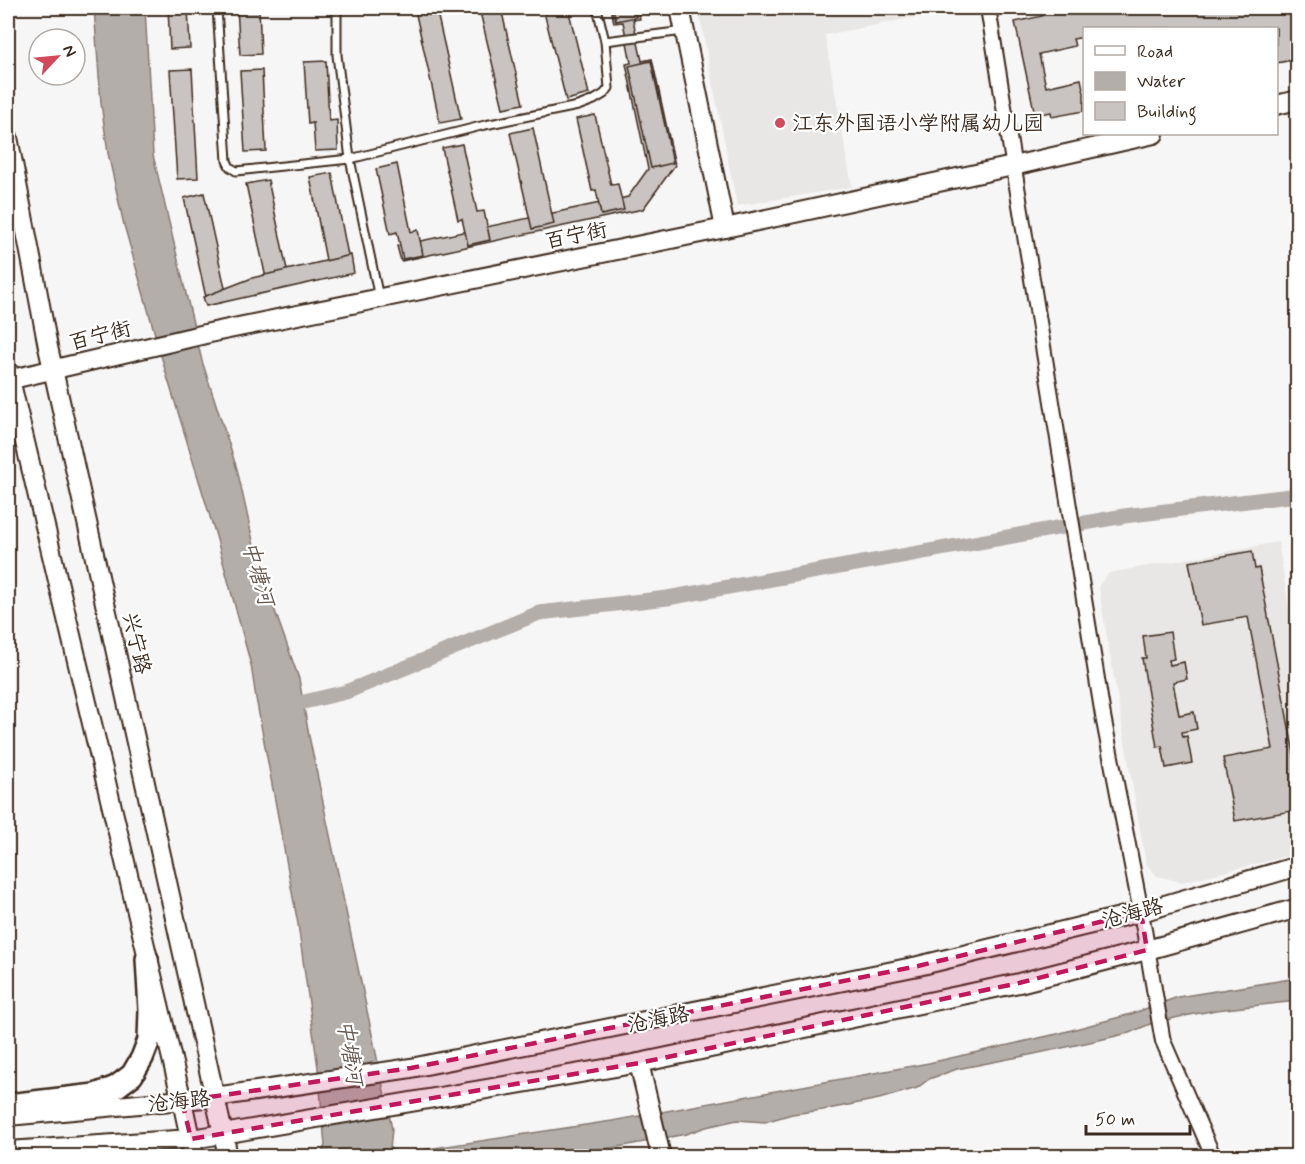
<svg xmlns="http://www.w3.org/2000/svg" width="1305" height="1164" viewBox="0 0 1305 1164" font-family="Mynerve,'LXGW WenKai TC',sans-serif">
	<rect width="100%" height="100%" fill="#f7f6f6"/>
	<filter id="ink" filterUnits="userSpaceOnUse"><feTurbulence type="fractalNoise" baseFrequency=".0167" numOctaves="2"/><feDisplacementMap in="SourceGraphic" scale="12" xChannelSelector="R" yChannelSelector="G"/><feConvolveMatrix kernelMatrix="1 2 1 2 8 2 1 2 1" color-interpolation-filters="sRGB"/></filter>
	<g filter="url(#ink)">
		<!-- built -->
		<g fill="#e9e7e6">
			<path d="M698,8H962L825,35L852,187L737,206Z"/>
			<path d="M1278,542L1297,655V854L1182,882L1157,876L1146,864L1101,603L1099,585L1109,573Z"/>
		</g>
		<!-- water -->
		<path fill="#b4aeaa" stroke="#847972" stroke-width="1.5" d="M94,8H145L153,155L202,361L237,469L261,577L270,597L299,679L309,736L392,1129L390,1149L401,1153L612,1121L929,1063L1057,1034L1131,1014L1178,997L1297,978V1001L1216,1010L1179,1017L1150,1024L1129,1033L1099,1040L1034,1054L957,1069L929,1079L917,1088L879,1099L823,1110L792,1114L765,1122L737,1120L706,1127L686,1134L618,1147L544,1156H321L325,1145L318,1068L298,924L256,698L251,665L216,536L166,373L124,225L108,153L101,103Z"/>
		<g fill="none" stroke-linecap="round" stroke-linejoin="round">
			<!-- canal -->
			<path stroke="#b4aeaa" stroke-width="15" d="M283,707L346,692L539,613L667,598L1124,516L1298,495"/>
		</g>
		<!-- building -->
		<g fill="#c9c3c1" stroke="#3b2a1e" stroke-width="1.5">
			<path d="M168,8H188L190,48L170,49Z"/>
			<path d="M237,8H259L261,54L240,55Z"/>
			<path d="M426,8H436L461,119L440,123L415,10Z"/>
			<path d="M479,8H501L523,104L503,108Z"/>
			<path d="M543,8H568L589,94L566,100Z"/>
			<path d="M611,8H637L640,19L633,20L642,61L652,59L675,165L643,209L401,261L397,246L628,197L648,169L626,64L631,63L623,22L614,23Z"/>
			<path d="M613,8H634L636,17L616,21Z"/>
			<path d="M1054,8H1290L1291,13L1298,11V59L1276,63V28H1084V37L1073,39L1075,46L1039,54L1046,87L1081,79L1084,93V111L1052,117L1051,112L1035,115L1015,22L1042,16L1041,11L1054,9Z"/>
			<path d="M326,61L329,121L337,120L338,150L315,151L313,123L308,124L304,62Z"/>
			<path d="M651,61L673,163L651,168L629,66Z"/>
			<path d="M192,69L198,178L177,179L170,70Z"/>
			<path d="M262,70L266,151L245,152L240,71Z"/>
			<path d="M595,115L611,185L618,184L624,210L601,215L596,190L592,191L576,119Z"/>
			<path d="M533,128L554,224L532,229L510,133Z"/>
			<path d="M462,144L477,212L484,211L490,240L468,245L462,219L458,220L442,148Z"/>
			<path d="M397,164L411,232L418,230L423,255L403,259L397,232L390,234L376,169Z"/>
			<path d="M332,173L351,271L329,276L310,177Z"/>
			<path d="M268,180L290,284L268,288L246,184Z"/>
			<path d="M204,193L227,297L207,302L184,198Z"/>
			<path d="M351,255L354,273L206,306L203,297L252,278Z"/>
			<path d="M1252,551L1255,569L1259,568L1298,775V791L1295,792L1298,810L1235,821L1223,758L1273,749L1248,617L1201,625L1189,562Z"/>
			<path d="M1298,561V593L1292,562Z"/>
			<path d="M1170,632L1174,659L1169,660L1170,665L1184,662L1187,679L1173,682L1179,715L1194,712L1197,729L1182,732L1183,737L1187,736L1192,763L1166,768L1162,746L1157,747L1142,658H1146L1143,636Z"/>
		</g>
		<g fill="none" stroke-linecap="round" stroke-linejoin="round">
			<defs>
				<g id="lane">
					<path d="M217,8L227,161L230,167L236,171L350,159L485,125L578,106L594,100L604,94L609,88L605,41L597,8"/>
					<path d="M337,8V55L350,159L379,298"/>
					<path d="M605,41L684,31"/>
				</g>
				<path id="street" d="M988,8L1103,716L1141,912L1162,1036L1163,1041L1213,1156"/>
				<g id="secondary">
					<path d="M680,8L725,228"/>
					<path d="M1276,105L1298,100"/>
					<path d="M8,137L48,347L228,1156"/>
					<path d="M8,371L182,1101L194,1156"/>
					<path d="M8,380L214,332L725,228L1013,166L1154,134"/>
					<path d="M639,1063L661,1156"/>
					<path d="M8,1116L215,1097L411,1068L918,966L1141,912L1298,866"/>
					<path d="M8,1151L191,1139L223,1134L639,1063L1019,983L1147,950L1298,908"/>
				</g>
				<path id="primary" d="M8,1105L95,1095L116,1087L132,1075L142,1058L149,1040L150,1010L147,959"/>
			</defs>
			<!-- lane casing -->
			<use href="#lane" stroke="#3b2a1e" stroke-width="11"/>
			<!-- street casing -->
			<use href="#street" stroke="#3b2a1e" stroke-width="18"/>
			<!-- secondary casing -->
			<use href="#secondary" stroke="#3b2a1e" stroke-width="22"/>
			<!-- primary casing -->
			<use href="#primary" stroke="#3b2a1e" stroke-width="26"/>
			<!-- lane -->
			<use href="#lane" stroke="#fff" stroke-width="7"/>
			<!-- street -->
			<use href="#street" stroke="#fff" stroke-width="14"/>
			<!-- secondary -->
			<use href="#secondary" stroke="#fff" stroke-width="18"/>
			<!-- primary -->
			<use href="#primary" stroke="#fff" stroke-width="21"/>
		</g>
	</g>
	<!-- marked area -->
	<path fill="#c2185b" fill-opacity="0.2" stroke="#c2185b" stroke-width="4.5" stroke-dasharray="12 8" stroke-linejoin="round" d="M1141,912L1147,950L1019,983L639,1063L191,1139L182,1101L411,1068L918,966Z"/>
	<!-- markers -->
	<circle fill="#d1495b" stroke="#fff" stroke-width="2" cx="780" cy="123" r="6"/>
	<g text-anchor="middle" stroke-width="4.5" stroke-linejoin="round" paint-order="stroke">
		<!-- poi labels -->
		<g font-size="21" fill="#3b2a1e" stroke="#fff" text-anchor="start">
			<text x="792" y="130">江东外国语小学附属幼儿园</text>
		</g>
		<!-- street labels -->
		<g font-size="21" fill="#3b2a1e" stroke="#fff">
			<text transform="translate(576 235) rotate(-11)" y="7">百宁街</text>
			<text transform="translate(100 335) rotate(-14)" y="7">百宁街</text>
			<text transform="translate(137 643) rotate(77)" y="7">兴宁路</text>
			<text transform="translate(1132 913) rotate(-15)" y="7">沧海路</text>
			<text transform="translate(658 1019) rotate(-11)" y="7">沧海路</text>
			<text transform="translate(179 1101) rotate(-6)" y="7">沧海路</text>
		</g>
		<!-- water labels -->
		<g font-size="22" font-style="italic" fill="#65584f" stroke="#fff">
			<text transform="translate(259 573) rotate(74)" y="8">中塘河</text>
			<text transform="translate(351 1052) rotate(81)" y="8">中塘河</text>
		</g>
	</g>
	<!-- margin -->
	<rect width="1305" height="1164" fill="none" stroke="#fff" stroke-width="30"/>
	<rect x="15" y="15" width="1275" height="1134" fill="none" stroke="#3b2a1e" stroke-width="2" filter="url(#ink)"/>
	<!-- legend -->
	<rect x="1083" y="27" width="195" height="108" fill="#ffffff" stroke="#b1aaa5" stroke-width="1.5"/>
	<rect x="1095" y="46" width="30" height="9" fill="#ffffff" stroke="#b1aaa5" stroke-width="1.5"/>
	<text x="1137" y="57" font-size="18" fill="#3b2a1e">Road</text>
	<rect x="1095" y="72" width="30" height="18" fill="#b4aeaa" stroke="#b1aaa5" stroke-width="1.5"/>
	<text x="1137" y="87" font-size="18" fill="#3b2a1e">Water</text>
	<rect x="1095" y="102" width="30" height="18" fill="#c9c3c1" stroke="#b1aaa5" stroke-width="1.5"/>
	<text x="1137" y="117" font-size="18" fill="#3b2a1e">Building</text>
	<!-- north arrow -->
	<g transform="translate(57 57) rotate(64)"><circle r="28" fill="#ffffff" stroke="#b1aaa5" stroke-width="1.5"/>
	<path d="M0-4.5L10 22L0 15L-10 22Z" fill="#d1495b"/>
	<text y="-9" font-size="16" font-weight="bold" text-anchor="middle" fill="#3b2a1e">N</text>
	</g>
	<!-- scale -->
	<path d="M1086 1125v9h104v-9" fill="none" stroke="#3b2a1e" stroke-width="3"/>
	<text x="1095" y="1125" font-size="18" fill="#3b2a1e" stroke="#ffffff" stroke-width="4.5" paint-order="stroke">50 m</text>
</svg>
